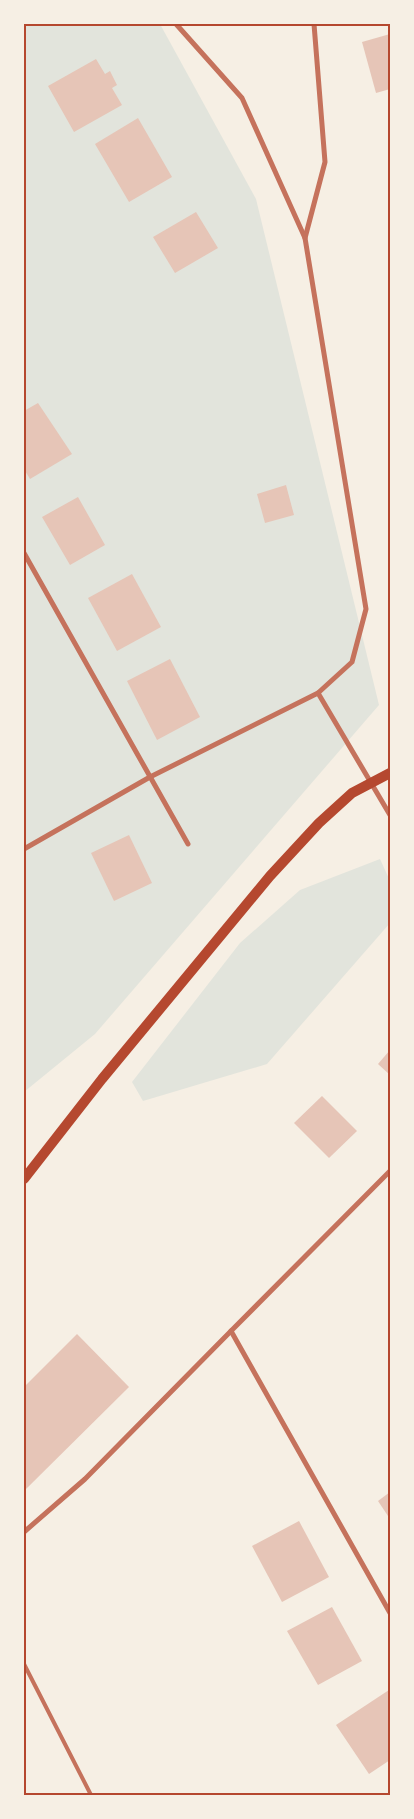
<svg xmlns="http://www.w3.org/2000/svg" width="414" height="1819" viewBox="0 0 414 1819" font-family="'Work Sans',sans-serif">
	<rect width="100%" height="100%" fill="#f6efe4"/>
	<!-- green -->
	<g fill="#e2e4dc">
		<path d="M24,24H160L256,199L379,705L95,1034L24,1092Z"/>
		<path d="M380,859L390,881V923L267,1064L143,1101L132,1082L240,943L300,890Z"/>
	</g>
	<!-- building -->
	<g fill="#e6c5b7">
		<path d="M390,34V89L376,93L362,42Z"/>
		<path d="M96,59L105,74L110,71L117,85L112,88L122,105L74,132L48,86Z"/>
		<path d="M138,118L172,177L129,202L95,144Z"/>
		<path d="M196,212L218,248L175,273L153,237Z"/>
		<path d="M38,403L72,454L30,479L24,469V411Z"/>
		<path d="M286,485L294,515L265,523L257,494Z"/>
		<path d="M78,497L105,545L70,565L42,517Z"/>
		<path d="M132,574L161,627L117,651L88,598Z"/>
		<path d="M170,659L200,717L157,740L127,681Z"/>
		<path d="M129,835L152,883L114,901L91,853Z"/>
		<path d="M390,1050V1075L378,1064Z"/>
		<path d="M322,1096L357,1131L329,1158L294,1123Z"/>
		<path d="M77,1334L129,1387L24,1491V1387Z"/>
		<path d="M390,1492V1519L378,1501Z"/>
		<path d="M299,1521L329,1577L282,1602L252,1546Z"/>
		<path d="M332,1607L362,1661L318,1685L287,1631Z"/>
		<path d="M389,1690L390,1760L369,1774L336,1725Z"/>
	</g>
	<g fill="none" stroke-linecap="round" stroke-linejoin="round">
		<!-- service -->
		<path stroke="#c5725c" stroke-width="4" d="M24,1664L91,1795"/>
		<!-- minor -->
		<g stroke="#c5725c" stroke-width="5">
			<path d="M176,24L242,98L305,238L366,609L352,662L318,693"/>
			<path d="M305,238L325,162L314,24"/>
			<path d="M24,553L188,844"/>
			<path d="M24,849L150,777L318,693L390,815"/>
			<path d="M390,1171L231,1331L390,1613"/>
			<path d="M24,1532L85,1479L231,1331"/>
		</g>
		<!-- secondary -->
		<path stroke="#b5482f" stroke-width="10" d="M24,1179L102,1079L270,876L319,823L352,793L390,773"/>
	</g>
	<!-- border -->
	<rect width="414" height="1819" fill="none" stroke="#f6efe4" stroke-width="50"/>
	<rect x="25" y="25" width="364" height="1769" fill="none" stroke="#b5482f" stroke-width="2"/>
</svg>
